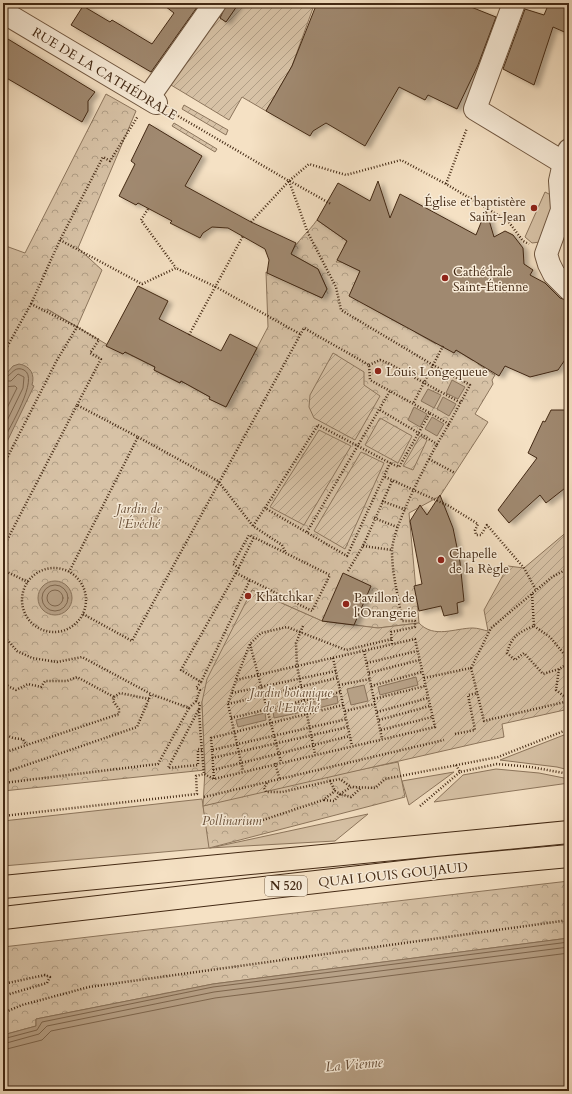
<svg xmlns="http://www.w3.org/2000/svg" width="572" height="1094" viewBox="0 0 572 1094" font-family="Cardo,serif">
	<defs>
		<pattern id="park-crowns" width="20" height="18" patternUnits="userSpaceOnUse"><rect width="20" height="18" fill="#d7c2a6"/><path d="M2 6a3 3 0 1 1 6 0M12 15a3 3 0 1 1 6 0" fill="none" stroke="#b09e86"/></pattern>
		<pattern id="garden-furrows" width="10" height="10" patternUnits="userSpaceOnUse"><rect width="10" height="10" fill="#d7c2a6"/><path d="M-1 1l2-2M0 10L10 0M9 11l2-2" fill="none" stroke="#b09e86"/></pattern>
		<filter id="shadow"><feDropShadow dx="4.5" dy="2.5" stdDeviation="2" flood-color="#0004"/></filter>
	</defs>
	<rect width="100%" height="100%" fill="#f5e1c4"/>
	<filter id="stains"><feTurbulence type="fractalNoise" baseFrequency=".005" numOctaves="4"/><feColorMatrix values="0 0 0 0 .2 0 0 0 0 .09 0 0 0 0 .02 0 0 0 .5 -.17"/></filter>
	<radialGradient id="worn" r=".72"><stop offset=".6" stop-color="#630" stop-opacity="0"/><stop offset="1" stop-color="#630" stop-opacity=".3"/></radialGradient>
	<!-- grass -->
	<g fill="#d7c2a6" stroke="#8d765d">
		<path d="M545,192L551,195L552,208L540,242L532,243L525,237Z"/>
		<path d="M569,733V770L557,767L500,760Z"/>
		<path d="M496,769L539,773L569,779V783L434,802L463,775Z"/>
		<path d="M454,772L409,805L402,781Z"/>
		<path d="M202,799L210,848L368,814L335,841L209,848L3,866V821Z"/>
	</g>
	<!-- park -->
	<g fill="url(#park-crowns)" stroke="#8d765d">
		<path d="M106,94L136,111L78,248L102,270L77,327L47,309L123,354L125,352L155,367L154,370L180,383L181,381L210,397V399L226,407L268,327L266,272L322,298L327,289L318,269L291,254C297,240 308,233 317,220L347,241L344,246L347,248L336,262H342L360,271L352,290L366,305L404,326L407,321L415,332L436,344L438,340L454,353L456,350L472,360L478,361V364L495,375L492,380L493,384L475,414L488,422L440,496L409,513L419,623L378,628L322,621L252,590L202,702L205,770L3,791V245L25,253Z"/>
		<path d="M398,762L405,797L209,848L203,806L279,786Z"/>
		<path d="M569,881V938L213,984L36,1019V1026L3,1035V947Z"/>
	</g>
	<!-- garden -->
	<g fill="url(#garden-furrows)" stroke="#8d765d">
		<path d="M239,3H301L313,8L292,66L266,111L242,97L229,120L166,82L215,14L226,22Z"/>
		<path d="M184,105L228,130L226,135L182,109Z"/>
		<path d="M174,123L217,149L215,152L172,126Z"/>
		<path d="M333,353L364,372V385L380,396L355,440L314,418L309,407L310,395Z"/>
		<path d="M380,418L412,436L398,463L365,445Z"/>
		<path d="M319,430L351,446L304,525L270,507Z"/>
		<path d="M420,436L427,440L413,470L403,466Z"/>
		<path d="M361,452L384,463L345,549L314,531Z"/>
		<path d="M569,530V709L502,724L504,737L203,806L205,770L202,702L207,679L252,590L322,621L378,628L419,623C434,639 455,628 473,628C478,628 483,630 488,631L484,610L508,566L524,568Z"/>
	</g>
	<!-- water -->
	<g fill="#b8a288" stroke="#89725a">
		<path d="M19,364C31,366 35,375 32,385L34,386L3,450V372L7,373L13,366Z"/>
		<path d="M452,380L465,387L458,399L446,393Z"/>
		<path d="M428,389L441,395L434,408L421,401Z"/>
		<path d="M443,397L456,404L449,416L437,409Z"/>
		<path d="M414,407L427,414L420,427L408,420Z"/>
		<path d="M432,417L444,424L437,436L425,429Z"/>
		<circle cx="55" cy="598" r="17"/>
		<path d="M416,677L418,685L380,695L378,687Z"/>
		<path d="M364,685L368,701L351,705L347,689Z"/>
		<path d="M337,696L338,703L310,710L309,703Z"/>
		<path d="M301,704L302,712L274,718L273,711Z"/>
		<path d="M265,713L266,720L238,727L236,720Z"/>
		<path d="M569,938V1091H3V1035L36,1026V1019L213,984Z"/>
	</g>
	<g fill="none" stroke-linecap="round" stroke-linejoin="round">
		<!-- shore -->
		<g stroke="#7e664e" stroke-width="1">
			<path d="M3,376H8C13,372 16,366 24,370C40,378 9,428 3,441"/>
			<path d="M3,381H11L18,374L24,377L23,388L3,429"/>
			<path d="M3,387L15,386L17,388L3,416"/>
			<circle cx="55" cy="598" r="13"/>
			<circle cx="55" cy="598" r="8"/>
			<path d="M3,1039L37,1030L42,1022L213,987L569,942"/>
			<path d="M3,1044L39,1034L47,1026L214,992L569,947"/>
			<path d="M3,1050L42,1040L51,1031L215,998L569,953"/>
		</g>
	</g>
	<!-- building -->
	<g fill="#a08970" stroke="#432914" filter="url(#shadow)">
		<path d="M161,3H200L151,72L71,25L83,6L110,22L112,20L152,44L174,13Z"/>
		<path d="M227,3H239L226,22L220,18Z"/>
		<path d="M317,3H461L496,17L478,65L457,109L428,95L425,100L399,87L365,146L326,123L313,131L310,136L266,111L292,66Z"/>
		<path d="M549,3H569V34L553,27L534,85L503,69L525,9L544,15Z"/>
		<path d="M3,36L95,92L88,101V111L82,122L3,76Z"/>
		<path d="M149,124L202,156L185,186L251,222L296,243L291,254L318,269L327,289L322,298L267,273L269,260L265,249L228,228L212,227L203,233L200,238L170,223L172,221L138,203L136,205L119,196L135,164L131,161Z"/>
		<path d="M378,181L390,218L400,194L476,235L486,210L494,237L505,231L513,235L523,248L524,264L533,270L530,275L545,283L560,298L569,301V354L558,370L530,377L505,366L499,376L456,350L454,353L349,296L360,271L337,260L347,241L317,220L338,183L370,201Z"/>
		<path d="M138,286L168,301L159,319L221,351L230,334L257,348L226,407L209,399L210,397L181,381L180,383L154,370L155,367L125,352L123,354L106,346Z"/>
		<path d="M551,410H569V485L546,503L540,495L509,523L498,510L537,458L528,453L543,421L545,422Z"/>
		<path d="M440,495L453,528L460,562L464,601L457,603L458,613L444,616L441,606L419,611L414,586L422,584L410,521L420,505L427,515Z"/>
		<path d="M343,573L371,586L354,625L322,621Z"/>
	</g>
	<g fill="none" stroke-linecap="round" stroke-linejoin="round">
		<defs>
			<g id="minor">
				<path d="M514,3L475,109L564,163"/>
				<path d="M3,12L156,103"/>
				<path d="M148,98L215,3"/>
				<path d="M569,150L564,163L560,181L562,210L546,254L549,264L554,274L569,289"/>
			</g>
			<g id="major">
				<path d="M3,887L569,832"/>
				<path d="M3,918L438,868L569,856"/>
			</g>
		</defs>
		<!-- minor casing -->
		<use href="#minor" stroke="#705740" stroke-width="24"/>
		<!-- major casing -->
		<use href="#major" stroke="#432914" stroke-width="24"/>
		<!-- path -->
		<g stroke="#432914" stroke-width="2.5" stroke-dasharray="1 2" stroke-linecap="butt">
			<path d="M173,113L289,181L309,164L346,175L401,160L446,184L508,221L523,241L529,244"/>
			<path d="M289,181L308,233L336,287L341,310L433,365L413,404"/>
			<path d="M290,181L331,204"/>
			<path d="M446,184L467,128"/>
			<path d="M148,209L141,220L176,268"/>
			<path d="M251,222L289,181"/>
			<path d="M60,240L142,284L176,268L216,287L300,334"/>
			<path d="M31,304L60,240L103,157L110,161L138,116"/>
			<path d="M189,335L243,236"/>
			<path d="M3,354L31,304L77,327L57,360L3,466"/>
			<path d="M369,365L380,360L388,363L461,403"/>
			<path d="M77,405L101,359L90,353L99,340L77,327"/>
			<path d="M380,410L437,444L449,424"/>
			<path d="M430,413L449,424L470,385L433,365L443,346"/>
			<path d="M318,425L390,463L347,556L265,508Z"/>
			<path d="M138,437L218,481L253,526L282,545L286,553"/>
			<path d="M429,459L455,473"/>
			<path d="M385,477L449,506L478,524L475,530L476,535H481L487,525L524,568L536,590"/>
			<path d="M382,501L406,510"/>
			<path d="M374,518L397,527"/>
			<path d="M253,526L265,508"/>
			<path d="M307,532L390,391L430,413L399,467L390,463"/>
			<path d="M363,546L392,550"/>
			<path d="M3,548L77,405L138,437L69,572"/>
			<path d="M566,554L569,567"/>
			<path d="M239,568L233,564L249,535C276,548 303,562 330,575L312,611L236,573L254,537"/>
			<circle cx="54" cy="600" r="32"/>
			<path d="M3,570L28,582"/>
			<path d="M348,571L363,546L392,481"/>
			<path d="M236,573L181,670L201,682L250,580"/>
			<path d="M532,594L534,626C519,632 511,637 507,653L515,660L524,653L543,674L559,669L569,663"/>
			<path d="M83,614L132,641L304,328L369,365L370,380L390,391"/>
			<path d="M303,626L296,643L297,666L315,754"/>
			<path d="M534,626L550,637L569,660"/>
			<path d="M3,635L17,651L32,658L57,662L82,657L151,694L137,727L3,773"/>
			<path d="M250,644L281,762"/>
			<path d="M392,644L391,632L415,627V621H402C399,598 392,575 392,551C392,529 425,466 437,444"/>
			<path d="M364,651L382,739"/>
			<path d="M333,658L352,746"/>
			<path d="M367,663L417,651"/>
			<path d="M471,668L484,721L569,701"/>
			<path d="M559,669L556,690L569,700"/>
			<path d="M3,672L6,685L16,690L28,684L41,687L45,681H67L77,677L114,697L113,701L119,709V714L6,752L3,748"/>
			<path d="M369,673L419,660"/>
			<path d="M424,678L471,668L491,628L552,577L569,568"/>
			<path d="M236,679L250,644L261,633L287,627L346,650L392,639"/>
			<path d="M339,685L370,679"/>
			<path d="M371,686L422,672"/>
			<path d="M232,693L336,671"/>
			<path d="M114,697L120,693L149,699"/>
			<path d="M374,699L425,686"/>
			<path d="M196,701L200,704L199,709"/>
			<path d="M228,704L337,678"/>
			<path d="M189,708L196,701L200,690L196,688L201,682"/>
			<path d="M345,711L375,704"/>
			<path d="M377,712L428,698"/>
			<path d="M231,718L340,692"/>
			<path d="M379,720L430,706"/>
			<path d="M3,730C6,737 15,739 23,739L26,745"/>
			<path d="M381,730L432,717"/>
			<path d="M455,734L475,730L468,695L478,693"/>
			<path d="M202,750L198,749V765L168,768L199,709C200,731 202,753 204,774"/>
			<path d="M212,750L211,738L343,705"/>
			<path d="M212,758L348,727"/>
			<path d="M275,763L280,780"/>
			<path d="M456,765L460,772L497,764L531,767L569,774"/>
			<path d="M213,770L350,736"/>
			<path d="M214,779L212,750L347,719"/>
			<path d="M330,781L340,779L351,787"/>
			<path d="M3,783L158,764L189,708L151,694"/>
			<path d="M267,783L264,788L266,792H282L330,781L335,791"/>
			<path d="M204,797L444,740"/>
			<path d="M324,800L334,801L340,794L351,797L361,788"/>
			<path d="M420,806L460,772"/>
			<path d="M3,816L197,794L196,776L204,774L214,779L435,727L415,639L236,680L228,704L243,771"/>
			<path d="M263,820L323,800L335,791L340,794L351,787L375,788L385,779L498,757L569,729"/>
			<path d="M3,984L45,975L50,977L47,983L3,996"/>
			<path d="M3,1013L22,1005L89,987L569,920"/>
		</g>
		<!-- minor -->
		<use href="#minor" stroke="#f8ecd9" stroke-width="22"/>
		<!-- major -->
		<use href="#major" stroke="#f5e1c4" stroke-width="22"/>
	</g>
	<!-- markers -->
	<g fill="#8f2418" stroke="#f8ecd9" stroke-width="1.5">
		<circle cx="534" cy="208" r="4"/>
		<circle cx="445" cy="278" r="4"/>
		<circle cx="378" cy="371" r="4"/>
		<circle cx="441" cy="560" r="4"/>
		<circle cx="248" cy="596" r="4"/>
		<circle cx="346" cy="604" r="4"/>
	</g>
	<g text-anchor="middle" stroke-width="3" stroke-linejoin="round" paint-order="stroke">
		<!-- shield labels -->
		<rect fill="#f8ecd9" stroke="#79644f" stroke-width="1" x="265" y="876" width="42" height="20" rx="3"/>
		<g font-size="12" font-weight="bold" fill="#432914">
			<text x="286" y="890">N 520</text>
		</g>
		<!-- street labels -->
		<g font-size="13" fill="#432914" stroke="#f8ecd9">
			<text transform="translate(105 73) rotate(31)" y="5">RUE DE LA CATHÉDRALE</text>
			<text transform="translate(393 874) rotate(-6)" y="5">QUAI LOUIS GOUJAUD</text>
		</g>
		<!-- poi labels -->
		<g font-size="13" fill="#432914" stroke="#f8ecd9" text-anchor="start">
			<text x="526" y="206" text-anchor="end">Église et baptistère<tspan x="526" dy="15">Saint-Jean</tspan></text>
			<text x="453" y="276">Cathédrale<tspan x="453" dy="15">Saint-Étienne</tspan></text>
			<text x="386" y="376">Louis Longequeue</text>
			<text x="449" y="558">Chapelle<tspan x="449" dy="15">de la Règle</tspan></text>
			<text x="256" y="601">Khatchkar</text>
			<text x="354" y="602">Pavillon de<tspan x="354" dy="15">l'Orangerie</tspan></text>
		</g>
		<!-- park labels -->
		<g font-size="13" font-style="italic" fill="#684f38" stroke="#f8ecd9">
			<text x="139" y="513">Jardin de<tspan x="139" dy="15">l'Évêché</tspan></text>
			<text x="291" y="697">Jardin botanique<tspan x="291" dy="15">de l'Evêché</tspan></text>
			<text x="232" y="825">Pollinarium</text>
		</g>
		<!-- water labels -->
		<g font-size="14" font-style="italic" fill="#664d37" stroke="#f8ecd9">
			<text transform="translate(354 1064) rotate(-5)" y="5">La Vienne</text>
		</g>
	</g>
	<!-- margin -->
	<rect width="572" height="1094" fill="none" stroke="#f5e1c4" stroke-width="16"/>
	<rect x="4" y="4" width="564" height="1086" fill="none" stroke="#432914" stroke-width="2"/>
	<rect x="8" y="8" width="556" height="1078" fill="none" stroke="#432914"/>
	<rect width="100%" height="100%" filter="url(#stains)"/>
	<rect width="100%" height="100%" fill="url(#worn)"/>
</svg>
